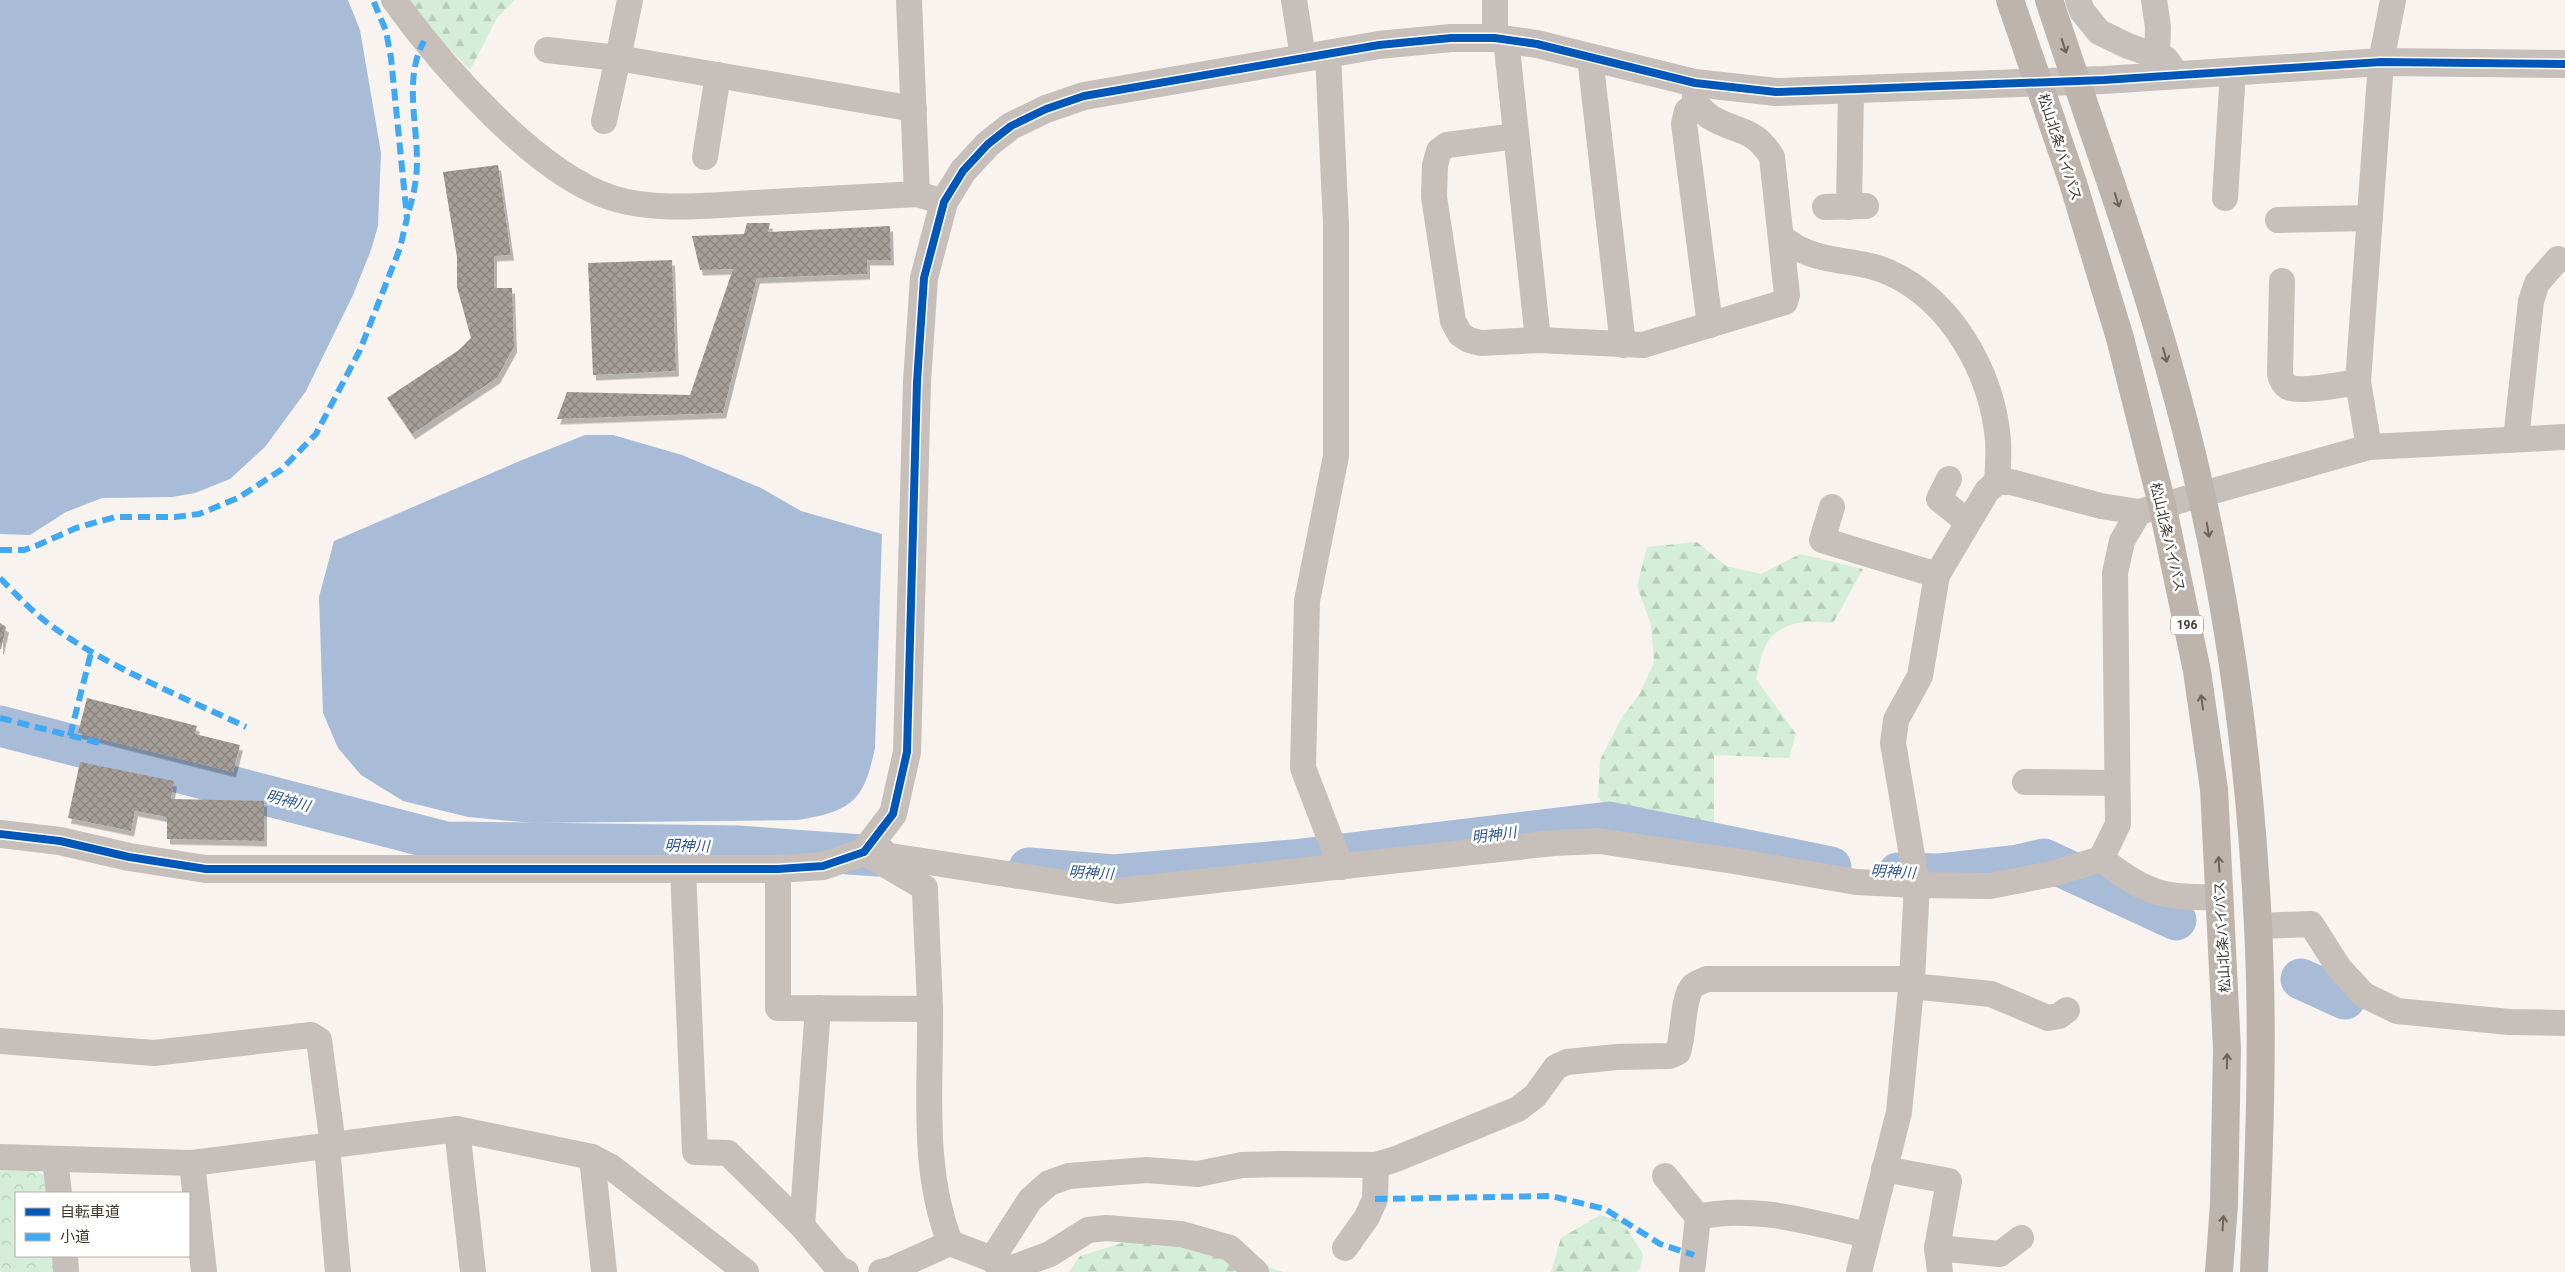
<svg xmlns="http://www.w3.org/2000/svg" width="2565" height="1272" viewBox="0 0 2565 1272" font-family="Roboto,'Noto Sans JP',sans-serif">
	<defs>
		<pattern id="forest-firs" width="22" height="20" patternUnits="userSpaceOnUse" patternTransform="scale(1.25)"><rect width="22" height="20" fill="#d4eed9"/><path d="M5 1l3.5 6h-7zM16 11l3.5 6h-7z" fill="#b7cdbb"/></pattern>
		<pattern id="park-crowns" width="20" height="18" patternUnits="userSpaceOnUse" patternTransform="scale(1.25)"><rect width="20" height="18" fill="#d4eed9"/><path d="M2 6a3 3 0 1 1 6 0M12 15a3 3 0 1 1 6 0" fill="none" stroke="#b7cdbb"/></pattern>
		<pattern id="building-cross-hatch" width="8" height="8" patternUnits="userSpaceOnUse" patternTransform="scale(1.25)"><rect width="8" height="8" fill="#a69f99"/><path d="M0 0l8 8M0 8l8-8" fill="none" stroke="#89837d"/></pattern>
		<filter id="shadow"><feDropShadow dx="3" dy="5.5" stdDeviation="0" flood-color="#0004"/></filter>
	</defs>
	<rect width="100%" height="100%" fill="#f8f3ee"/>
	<!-- forest -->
	<g fill="url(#forest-firs)">
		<path d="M409,0H515L497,18L470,70L430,29Z"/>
		<path d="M1697,542L1726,566L1761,574L1800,554L1863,569L1833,623C1810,620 1779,620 1766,645C1761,654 1759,668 1756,679L1796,734L1789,758L1714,755V830L1608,810L1598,797L1600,760L1622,717L1639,695L1654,662L1651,625L1637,586L1647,547Z"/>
		<path d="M1600,1215L1622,1221L1643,1254L1640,1268L1636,1272H1551L1561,1238Z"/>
		<path d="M1125,1242L1174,1244L1230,1255L1283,1272H1069L1080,1256Z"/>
	</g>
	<!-- park -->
	<path fill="url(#park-crowns)" d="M0,1168L34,1170L50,1178L52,1193H16V1256H59L61,1272H2L0,1270Z"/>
	<!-- water -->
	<g fill="#a8bcd8">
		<path d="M0,0H348L360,30L381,153L378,226L371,250L353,295L306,391L265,447L230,479L195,493L172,497L102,498L66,512L30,535L0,534Z"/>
		<path d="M585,435H613L682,455L761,488L801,511L882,534L875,748C864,801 852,811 798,820L533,823L468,817L403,801L361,775L338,748L323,713L319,597L334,541L522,460Z"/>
	</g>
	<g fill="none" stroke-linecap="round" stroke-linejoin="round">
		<!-- river -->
		<g stroke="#a8bcd8" stroke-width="41">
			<path d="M0,726L446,842L738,846L877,856"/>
			<path d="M1029,868L1113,875L1293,860L1609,822L1831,867"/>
			<path d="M1898,873L1938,874L2018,865L2044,859L2176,920"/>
			<path d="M2301,979L2345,999"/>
		</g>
	</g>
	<!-- building -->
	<g fill="url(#building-cross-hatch)" filter="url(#shadow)">
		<path d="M498,165L511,255L494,256V288H512L514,347L497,378L412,434L387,398L459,350L471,338L457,287V257L443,172Z"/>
		<path d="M747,223H770L768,232L890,226L891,260H867V274L757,278L723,413L557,419L567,392L690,395L733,269L700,270L692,236L744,234Z"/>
		<path d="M672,260L676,371L593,375L588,263Z"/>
		<path d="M0,623L6,627L1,649H0Z"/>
		<path d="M87,698L197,726L195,734L240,745L233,772L78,733Z"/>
		<path d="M80,762L174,781L171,799L264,801V841L167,839V817L135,811L131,831L68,818Z"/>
	</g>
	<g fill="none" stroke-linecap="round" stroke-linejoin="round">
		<!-- minor -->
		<g stroke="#c6bfba" stroke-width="26">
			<path d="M394,0C441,65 535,173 612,198C657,212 709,205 755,203C809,200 863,197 917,194L944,202"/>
			<path d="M630,0L618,58L914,109"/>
			<path d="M909,0L917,194"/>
			<path d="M1294,0L1303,57"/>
			<path d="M1495,0V38"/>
			<path d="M2078,0L2082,11L2099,32L2128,46L2166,59L2177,75"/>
			<path d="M2154,0L2158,27L2157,56"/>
			<path d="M1506,39L1538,340"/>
			<path d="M547,50L618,58L604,121"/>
			<path d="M1328,54L1336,225V456L1307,601L1303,768L1341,867"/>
			<path d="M1590,57L1623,345"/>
			<path d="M1695,104L1687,111L1684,124L1710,325"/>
			<path d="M1516,136L1447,145L1439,151L1435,165L1434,197L1453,321L1460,334L1469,340L1481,343L1538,340L1643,345L1785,302L1787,295L1772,157C1753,126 1736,133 1710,117C1705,113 1700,108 1695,104V83"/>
			<path d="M705,157L718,75"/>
			<path d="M2225,198L2233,71"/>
			<path d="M1825,207L1866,206"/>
			<path d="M1849,207L1851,90"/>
			<path d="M2278,220L2370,218"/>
			<path d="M1781,237C1788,242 1796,248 1804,251C1830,263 1862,260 1888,272C1952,300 1992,373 1998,440C1999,454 1998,468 1997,482"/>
			<path d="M2282,281L2280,374C2281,379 2283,384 2288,387C2300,393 2343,384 2358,382"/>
			<path d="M2516,439L2531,301L2537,283L2558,259"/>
			<path d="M2369,447L2358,382L2381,62L2393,0"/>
			<path d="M1949,479L1939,499L1968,522"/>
			<path d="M1832,507L1822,540L1937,575"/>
			<path d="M2025,782L2117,783"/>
			<path d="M864,852L1117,891L1554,843L1599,841L1734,861L1856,882L1917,885L1990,886L2052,874L2101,859L2118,824L2115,573L2122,541L2139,512"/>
			<path d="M874,858L925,888C926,929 929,970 930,1010C931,1090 921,1167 950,1243L992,1259L1003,1271"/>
			<path d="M2101,859C2149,895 2162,898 2220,897"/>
			<path d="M683,869L695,1152L728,1153L802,1226L839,1269L846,1272"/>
			<path d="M778,869V1008L930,1009"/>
			<path d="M2258,926L2311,924L2339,968L2364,995L2397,1011L2509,1022L2565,1023"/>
			<path d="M1911,986L1991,994L2048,1018L2059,1016L2067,1010"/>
			<path d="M0,1041L154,1053L311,1035L319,1040L333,1145"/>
			<path d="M457,1129L473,1272"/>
			<path d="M327,1146L338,1272"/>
			<path d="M0,1157L192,1163L457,1129L592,1157L611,1167L746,1272"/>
			<path d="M592,1157L604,1272"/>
			<path d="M55,1160L59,1193"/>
			<path d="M192,1163L204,1272"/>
			<path d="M1884,1169L1949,1181L1937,1248L1940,1272"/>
			<path d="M1665,1176L1698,1217C1754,1204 1813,1223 1867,1235"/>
			<path d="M802,1226L818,1008"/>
			<path d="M1345,1248L1367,1217L1375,1199L1376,1165"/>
			<path d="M1937,1248L2000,1254L2021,1238"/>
			<path d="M65,1256L66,1272"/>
			<path d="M992,1259L1030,1200L1049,1183L1069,1176L1147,1170L1198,1174L1242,1165L1282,1164L1376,1165L1396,1159L1518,1109L1535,1096L1556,1067L1567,1062L1617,1057L1669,1056L1678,1052C1684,1036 1682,998 1693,986C1696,983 1703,981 1707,979H1912"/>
			<path d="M881,1272L890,1270L950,1243"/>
			<path d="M1001,1272L1050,1254L1088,1230L1106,1228L1181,1234L1206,1241L1230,1248L1256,1272"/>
			<path d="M1692,1272L1698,1217"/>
			<path d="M1859,1272L1899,1112L1912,979L1917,885L1893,743L1896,720L1920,676L1937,575L1987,491L1997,482H2011L2101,506L2139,512L2369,447L2565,437"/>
		</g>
		<!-- tertiary -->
		<path stroke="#c6bfba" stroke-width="28" d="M0,834L60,841L129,857L206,869H778L823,866L864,852L893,814L907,752L917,382L924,278L944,202L963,171L988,144L1011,126L1046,109L1084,96L1379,45L1451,38H1495L1537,44L1695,83L1776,92L2104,80L2381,62L2565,64"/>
		<!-- trunk -->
		<g stroke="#bdb4ae" stroke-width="28">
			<path d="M2010,0L2073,183L2120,338L2162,504L2197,671L2214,789L2227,1049L2224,1204L2219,1272"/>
			<path d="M2049,0C2103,163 2164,324 2201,493C2233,634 2251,781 2258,926C2264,1041 2259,1157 2254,1272"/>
		</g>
		<!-- quiet -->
		<g stroke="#3fa9f5" stroke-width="6" stroke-dasharray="12 6" stroke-linecap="butt">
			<path d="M409,210C414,194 417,178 417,160C417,122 404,77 424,41"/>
			<path d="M0,550H24L38,545L76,528L115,517H175L199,514L238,498L281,470L316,434L360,350L400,248L407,218L391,58L386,31L373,0"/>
			<path d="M0,578C17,595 33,613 53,627C111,669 182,696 246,727"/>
			<path d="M0,718L100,743"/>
			<path d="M70,736L91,653"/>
			<path d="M1375,1199L1551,1196L1605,1209L1660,1244L1694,1255"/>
		</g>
		<defs>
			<path id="cycleway" d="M0,834L60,841L129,857L206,869H778L823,866L864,852L893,814L907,752L917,382L924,278L944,202L963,171L988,144L1011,126L1046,109L1084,96L1379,45L1451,38H1495L1537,44L1695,83L1776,92L2104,80L2381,62L2565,64"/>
		</defs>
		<!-- cycleway casing -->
		<use href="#cycleway" stroke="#fff" stroke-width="11"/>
		<!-- cycleway -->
		<use href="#cycleway" stroke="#0057b8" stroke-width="8"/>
	</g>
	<!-- one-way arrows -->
	<defs><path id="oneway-shaft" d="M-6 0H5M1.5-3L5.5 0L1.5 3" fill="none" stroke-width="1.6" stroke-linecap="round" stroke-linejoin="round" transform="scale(1.25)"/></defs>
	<g stroke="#6d635b">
		<use href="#oneway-shaft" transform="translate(2064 46) rotate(72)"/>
		<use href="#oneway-shaft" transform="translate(2117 200) rotate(72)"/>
		<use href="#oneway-shaft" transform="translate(2165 355) rotate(75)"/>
		<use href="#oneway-shaft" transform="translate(2208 530) rotate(80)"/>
		<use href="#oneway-shaft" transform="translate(2202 702) rotate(-98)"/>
		<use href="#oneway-shaft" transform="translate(2219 864) rotate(-93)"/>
		<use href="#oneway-shaft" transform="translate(2227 1061) rotate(-89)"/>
		<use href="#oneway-shaft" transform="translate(2223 1223) rotate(-86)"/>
	</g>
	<g text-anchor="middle" stroke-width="5" stroke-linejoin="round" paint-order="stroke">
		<!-- shield labels -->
		<rect fill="#fff" stroke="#7b746d" stroke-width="1" x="2171" y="615.5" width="32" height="19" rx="4"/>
		<g font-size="12" font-weight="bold" fill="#42382f">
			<text x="2187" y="629">196</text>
		</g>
		<!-- street labels -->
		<g font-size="14" fill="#42382f" stroke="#fff">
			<text transform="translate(2060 147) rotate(72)" y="5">松山北条バイパス</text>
			<text transform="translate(2168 537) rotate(77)" y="5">松山北条バイパス</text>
			<text transform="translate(2222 937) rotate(-93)" y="5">松山北条バイパス</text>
		</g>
		<!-- water labels -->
		<g font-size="15" font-style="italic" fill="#2f578e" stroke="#fff">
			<text transform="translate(288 801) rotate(15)" y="5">明神川</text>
			<text transform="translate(1494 835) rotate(-7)" y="5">明神川</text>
			<text transform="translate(687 846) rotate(1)" y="5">明神川</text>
			<text transform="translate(1893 872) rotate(3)" y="5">明神川</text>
			<text transform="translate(1091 873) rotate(3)" y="5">明神川</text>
		</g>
	</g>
	<!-- legend -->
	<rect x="15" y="1192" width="175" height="65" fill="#ffffff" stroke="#b3afac"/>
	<rect x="25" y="1208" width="25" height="8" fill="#0057b8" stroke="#b3afac"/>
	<text x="60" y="1217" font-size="15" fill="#42382f">自転車道</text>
	<rect x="25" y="1233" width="25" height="8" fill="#3fa9f5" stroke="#b3afac"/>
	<text x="60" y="1242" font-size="15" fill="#42382f">小道</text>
</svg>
